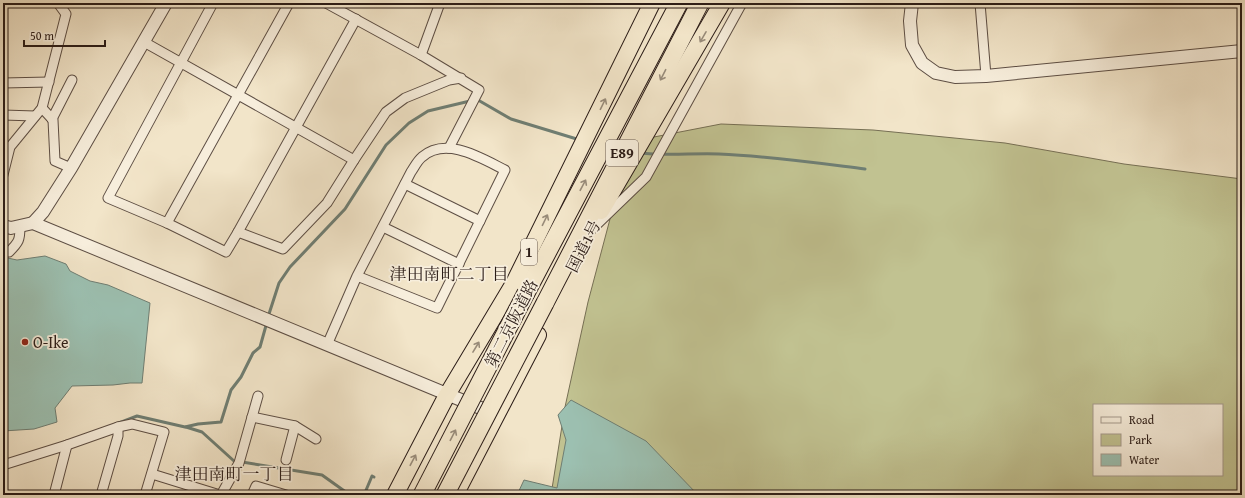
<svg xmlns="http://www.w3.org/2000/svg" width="1245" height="498" viewBox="0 0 1245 498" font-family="'Gentium Book Plus','Noto Serif JP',serif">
	<rect width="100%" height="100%" fill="#f2e5c9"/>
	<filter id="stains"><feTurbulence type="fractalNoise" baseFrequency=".005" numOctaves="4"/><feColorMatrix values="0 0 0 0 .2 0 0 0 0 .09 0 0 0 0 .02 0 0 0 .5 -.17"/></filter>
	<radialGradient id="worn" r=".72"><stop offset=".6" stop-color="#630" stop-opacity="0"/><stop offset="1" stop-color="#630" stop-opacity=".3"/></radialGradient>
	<!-- green -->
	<path fill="#c1c291" stroke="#766f54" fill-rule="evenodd" d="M721,124L873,130L1005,143L1124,164L1242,179V495H551L565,407L588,302L623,170L654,137ZM1094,405H1222V475H1094Z"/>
	<!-- water -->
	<g fill="#9cc0b1" stroke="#6f7e73">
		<path d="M45,256L66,264L70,271L90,281L108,285L150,303L142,383H130L113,385L72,386L55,408L57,422L34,429L3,431V257L17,260Z"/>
		<path d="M571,400L646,441L698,495H517L524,480L557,488L566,440L558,415Z"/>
	</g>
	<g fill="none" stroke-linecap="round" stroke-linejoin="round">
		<!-- stream -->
		<g stroke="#6f7e73" stroke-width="3">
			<path d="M476,100H478L511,119L580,140"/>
			<path d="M640,153C666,156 693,153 719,154C768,156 817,163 865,169"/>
			<path d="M268,317L279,283L290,267L345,209L386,145L409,123L428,111L470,101"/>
			<path d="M119,423L137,416L185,427L198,424L221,422L231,390L241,377L253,353L260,347L267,322"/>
			<path d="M186,427L202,432L234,461"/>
			<path d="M242,462L322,475L350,495"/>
			<path d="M364,495L372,476L374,477"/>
		</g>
		<defs>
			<g id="minor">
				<path d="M213,3L108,198L167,223L226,252L238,232L356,19"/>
				<path d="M326,3L421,55L479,90L449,148"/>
				<path d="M980,3L986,76"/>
				<path d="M144,42L354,160"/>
				<path d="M421,55L440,3"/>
				<path d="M3,83L49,82"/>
				<path d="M42,108L53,120L55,161L71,168"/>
				<path d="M3,115L35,116"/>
				<path d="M52,119L72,80"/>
				<path d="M3,175L10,147L42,108L66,14L58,3"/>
				<path d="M405,184L480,221"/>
				<path d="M167,223L289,3"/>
				<path d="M383,227L459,264"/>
				<path d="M238,232L283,249L327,203L354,160L386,112L405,98L449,80L461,78"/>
				<path d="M589,232L646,177L742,3"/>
				<path d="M3,251L9,252C19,242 20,240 20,226"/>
				<path d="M327,345L357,276L411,172C414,168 417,161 422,157C446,136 481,158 505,170L437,308L357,276"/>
				<path d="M252,417L295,426L316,439"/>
				<path d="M286,460L295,426"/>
				<path d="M3,465L67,445L118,427L132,424L164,432L145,495"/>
				<path d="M152,474L220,495"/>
				<path d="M54,495L67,445"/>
				<path d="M101,495L118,436V427"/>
				<path d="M221,495L239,463L258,396"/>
				<path d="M252,495L256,486L286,495"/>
			</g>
			<g id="tertiary">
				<path d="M912,3L910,21L912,45L922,63L936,73L955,77L986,76L1242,51"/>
				<path d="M33,223L43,212L71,168L166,3"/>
				<path d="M3,226L11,228L33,223L495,414"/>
			</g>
			<g id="trunk">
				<path d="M601,211L722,3"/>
				<path d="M395,495L447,395L514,283L652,3"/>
				<path d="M455,495L538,335"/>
			</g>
			<g id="motorway">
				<path d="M526,293L679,3"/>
				<path d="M545,303L700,3"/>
			</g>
		</defs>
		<!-- minor casing -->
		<use href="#minor" stroke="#5d4e44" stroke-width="11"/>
		<!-- tertiary casing -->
		<use href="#tertiary" stroke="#5d4e44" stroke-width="14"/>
		<!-- trunk casing -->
		<use href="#trunk" stroke="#2b1c17" stroke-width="18"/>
		<!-- motorway casing -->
		<use href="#motorway" stroke="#2b1c17" stroke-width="19"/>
		<!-- minor -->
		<use href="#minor" stroke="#f7eedc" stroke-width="9"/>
		<!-- tertiary -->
		<use href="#tertiary" stroke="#f7eedc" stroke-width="12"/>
		<!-- trunk -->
		<use href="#trunk" stroke="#f2e5c9" stroke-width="16"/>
		<!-- motorway -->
		<use href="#motorway" stroke="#f2e5c9" stroke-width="17"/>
		<defs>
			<g id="motorway-bridge">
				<path d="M422,495L526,293"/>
				<path d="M445,495L545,303"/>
			</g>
		</defs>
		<!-- motorway-bridge casing -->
		<use href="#motorway-bridge" stroke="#2b1c17" stroke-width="19" stroke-linecap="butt"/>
		<!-- motorway-bridge -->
		<use href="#motorway-bridge" stroke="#f2e5c9" stroke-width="17"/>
	</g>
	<!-- one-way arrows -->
	<defs><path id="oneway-shaft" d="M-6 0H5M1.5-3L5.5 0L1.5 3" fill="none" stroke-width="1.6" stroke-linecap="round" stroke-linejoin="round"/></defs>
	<g stroke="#988b79">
		<use href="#oneway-shaft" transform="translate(703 37) rotate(120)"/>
		<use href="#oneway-shaft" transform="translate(663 75) rotate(117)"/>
		<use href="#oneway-shaft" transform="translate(603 104) rotate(-64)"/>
		<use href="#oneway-shaft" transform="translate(583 185) rotate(-62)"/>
		<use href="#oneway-shaft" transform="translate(545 220) rotate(-64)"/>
		<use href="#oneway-shaft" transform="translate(476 347) rotate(-59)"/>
		<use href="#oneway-shaft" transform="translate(453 435) rotate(-63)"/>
		<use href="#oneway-shaft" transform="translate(413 460) rotate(-62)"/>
	</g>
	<!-- markers -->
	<circle fill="#8f2418" stroke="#f7eedc" stroke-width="1.5" cx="25" cy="342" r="4"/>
	<g text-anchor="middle" stroke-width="3.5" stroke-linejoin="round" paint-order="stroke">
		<!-- shield labels -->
		<g fill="#f7eedc" stroke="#685b52" stroke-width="1">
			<rect x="606" y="140" width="32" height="26" rx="3"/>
			<rect x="521" y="239" width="16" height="26" rx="3"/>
		</g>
		<g font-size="15" font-weight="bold" fill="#2b1c17">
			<text x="622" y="158">E89</text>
			<text x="529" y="257">1</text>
		</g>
		<!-- street labels -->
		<g font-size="16" fill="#2b1c17" stroke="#f7eedc">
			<text transform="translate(583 246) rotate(-63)" y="6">国道1号</text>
			<text transform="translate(511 323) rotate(-63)" y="6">第二京阪道路</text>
		</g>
		<!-- poi labels -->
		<g font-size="16" fill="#2b1c17" stroke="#f7eedc" text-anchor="start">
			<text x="33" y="348">O-Ike</text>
		</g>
		<!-- neighbourhood labels -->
		<g font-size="17" fill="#2b1c17" stroke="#f7eedc">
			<text x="449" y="280">津田南町二丁目</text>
			<text x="234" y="480">津田南町一丁目</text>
		</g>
	</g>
	<!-- margin -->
	<rect width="1245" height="498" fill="none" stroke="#f2e5c9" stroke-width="16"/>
	<rect x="4" y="4" width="1237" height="490" fill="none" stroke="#2b1c17" stroke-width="2"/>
	<rect x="8" y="8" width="1229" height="482" fill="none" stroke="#2b1c17"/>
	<!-- legend -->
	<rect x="1093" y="404" width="130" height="72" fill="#f7eedc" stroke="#a59a8d"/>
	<rect x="1101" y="417" width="20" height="6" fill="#f7eedc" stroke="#a59a8d"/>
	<text x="1129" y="424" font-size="12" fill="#2b1c17">Road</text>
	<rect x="1101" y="434" width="20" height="12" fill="#c1c291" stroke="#a59a8d"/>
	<text x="1129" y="444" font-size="12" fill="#2b1c17">Park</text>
	<rect x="1101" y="454" width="20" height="12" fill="#9cc0b1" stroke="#a59a8d"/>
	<text x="1129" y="464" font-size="12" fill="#2b1c17">Water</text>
	<!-- scale -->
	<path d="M24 40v6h81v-6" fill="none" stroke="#2b1c17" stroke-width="2"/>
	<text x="30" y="40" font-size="12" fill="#2b1c17" stroke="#f7eedc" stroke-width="3" paint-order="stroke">50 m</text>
	<rect width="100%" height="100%" filter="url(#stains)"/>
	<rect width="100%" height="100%" fill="url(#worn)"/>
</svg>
